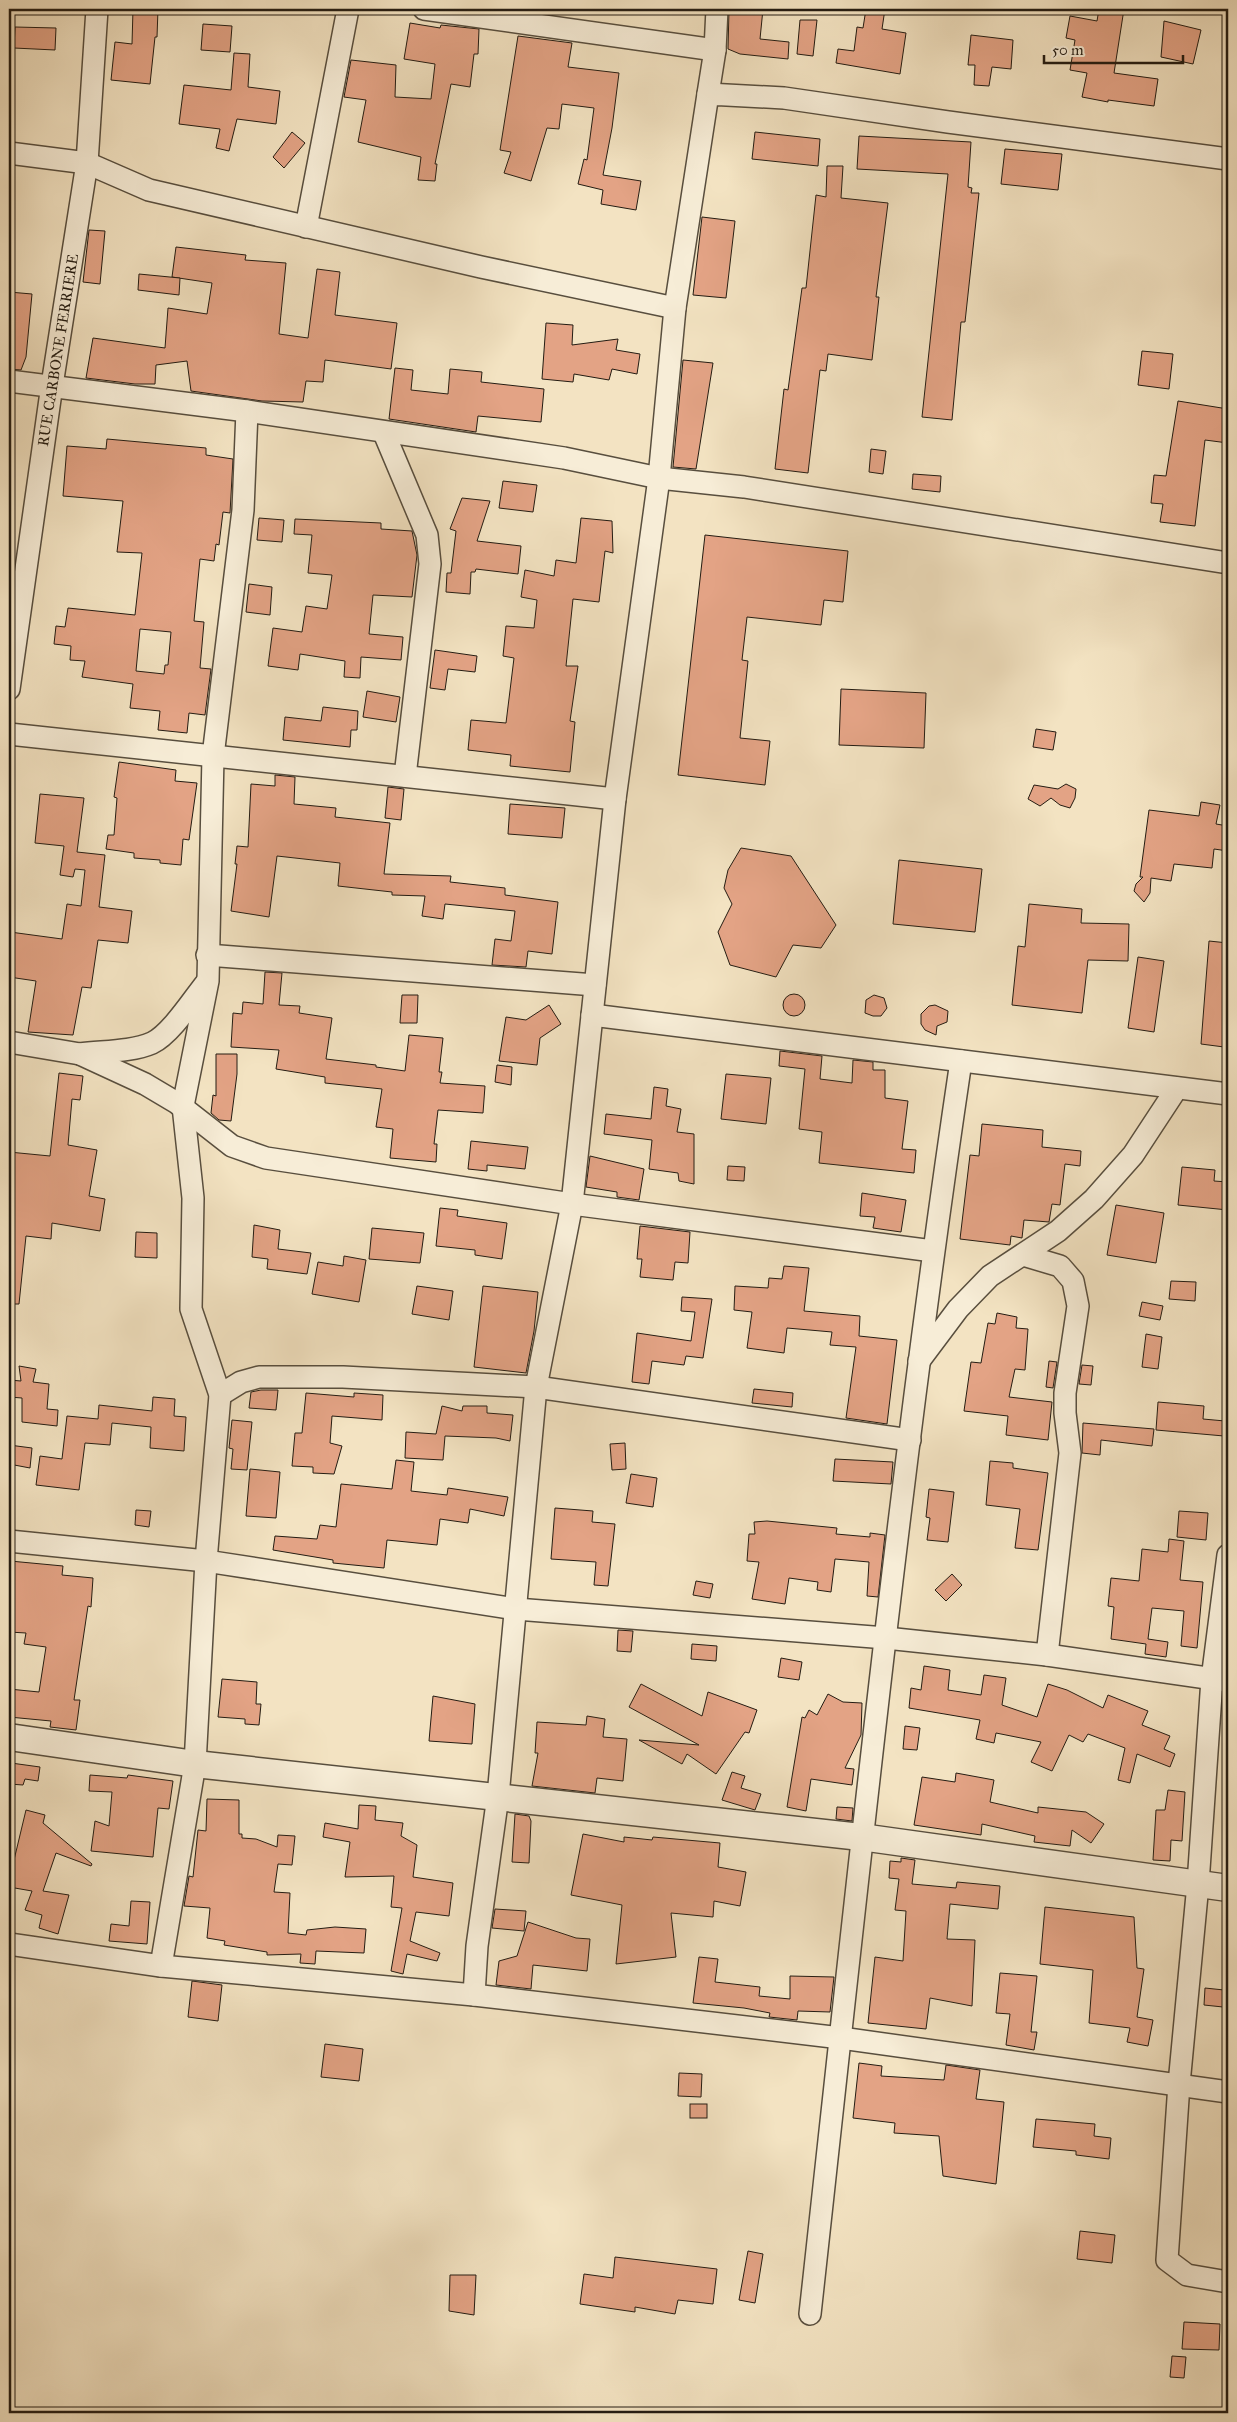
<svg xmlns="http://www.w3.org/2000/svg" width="1237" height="2422" viewBox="0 0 1237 2422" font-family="'IM FELL Great Primer',serif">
	<rect width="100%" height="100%" fill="#f3e3c2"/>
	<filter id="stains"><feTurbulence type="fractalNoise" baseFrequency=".004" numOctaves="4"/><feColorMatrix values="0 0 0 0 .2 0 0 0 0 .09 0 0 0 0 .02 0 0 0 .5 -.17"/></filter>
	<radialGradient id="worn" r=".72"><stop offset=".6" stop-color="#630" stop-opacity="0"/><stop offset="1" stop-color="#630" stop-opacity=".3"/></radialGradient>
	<!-- building -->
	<g fill="#e3a385" stroke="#241c12" fill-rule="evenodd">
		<path d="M133,9H158L157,37H155L150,84L111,80L115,42L132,44Z"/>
		<path d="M729,9H763L760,39L789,42L788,59L740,54L728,49Z"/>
		<path d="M866,9H885L882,29L906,33L900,74L836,63L838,49L854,51L857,27L863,28Z"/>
		<path d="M1099,9H1124L1114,73L1158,79L1154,106L1108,100V102L1082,97L1087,73L1070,70L1075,40L1066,38L1070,16L1097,21Z"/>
		<path d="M800,20H817L813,56L797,54Z"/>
		<path d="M1164,21L1201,30L1193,64L1161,57Z"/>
		<path d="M410,23L440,28L441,25L479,29L478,54H474L470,87L451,84L435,164H437L435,181L418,180L421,157L358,142L366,100L344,97L351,60L396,65L395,97L431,99L435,64L404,59Z"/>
		<path d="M203,24L232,26L230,52L201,50Z"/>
		<path d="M15,27L56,28L55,50L14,48Z"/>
		<path d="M971,35L1013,40L1011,69L992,67L989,86L974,85L975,65H968Z"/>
		<path d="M518,36L572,43L568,67L619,73L612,128L603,175L641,181L636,210L601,204L603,190L578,184L584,159L587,160L594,108L562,104L559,129L547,128L531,181L504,173L511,152L500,150Z"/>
		<path d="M234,53L250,54L248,87L280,91L276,124L237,119L229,151L216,148L220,129L179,124L184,85L231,90Z"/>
		<path d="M292,132L305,143L284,168L273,157Z"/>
		<path d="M755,132L820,139L818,166L752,159Z"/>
		<path d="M859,136L971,142L968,187L972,188L971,193H979L965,322H961L952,420L922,417L948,174L857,169Z"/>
		<path d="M1005,149L1062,154L1058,190L1001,184Z"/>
		<path d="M827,166H843L841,198L888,203L876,297H879L872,360L828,354L826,371L820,370L808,473L775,469L784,389L788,390L802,288H806L816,195L826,197Z"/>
		<path d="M702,217L735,221L726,298L693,295Z"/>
		<path d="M89,230L105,231L100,284L83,282Z"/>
		<path d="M176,247L246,255L245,260L286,263L279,334L308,338L317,269L340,272L335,315L397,323L391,369L325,360L323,382L306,381L303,402L262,401L191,391L187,361L156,365L155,384H135L86,378L93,338L165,348L168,308L207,314L212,283L172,277Z"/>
		<path d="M139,274L180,278L179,295L138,290Z"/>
		<path d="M9,292L32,294L26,357L21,370L9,369Z"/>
		<path d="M546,323L573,325L572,345L618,339L616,350L640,354L637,374L612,369L609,380L574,374L573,382L542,379Z"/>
		<path d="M1142,351L1173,354L1169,389L1138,385Z"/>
		<path d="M683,360L713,363L696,469L673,467Z"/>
		<path d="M395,368L413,370L411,390L448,394L450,369L482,372L481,382L544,389L541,422L478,416L476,432L389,419Z"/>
		<path d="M1178,401L1228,409V443L1205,440L1195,526L1160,522L1163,504L1151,503L1154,475L1166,476Z"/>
		<path d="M107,439L206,448V455L233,459L230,513L223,512L219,545L216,544L214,561L200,559L194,621L204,622L200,668L211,669L205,715L189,713L187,733L158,730L160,711L130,708L133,684L82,677L85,661L70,660L71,646L54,644L56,626L65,627L68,608L135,615L142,553L117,552L123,501L63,496L67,446L106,449ZM140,629L171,632L168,665H165L164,674L136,671Z"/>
		<path d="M871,449L886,451L883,474L869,472Z"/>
		<path d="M913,474L941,476L940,492L912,489Z"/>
		<path d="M503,481L537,485L533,512L499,508Z"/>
		<path d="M462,498L490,501L477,541L521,546L518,574L476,569L475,572H471L470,594L446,592L447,573H451L456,531L450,529Z"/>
		<path d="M259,518L284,520L282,542L257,540Z"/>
		<path d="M581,518L612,521L613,553L605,551L599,602L573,599L566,666H578L570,721L575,722L570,772L510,766L511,755L468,750L471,720L506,723L514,658L503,656L506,626L534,628L537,600L521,597L525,570L554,576L556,560L576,563Z"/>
		<path d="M295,519L381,523V529L412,531L417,555L412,597L373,595L369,634L403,637L401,660L361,657L360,678L344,677L345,661L300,654L298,670L268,666L273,628L302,632L306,606L327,609L332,575L308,573L312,535L294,534Z"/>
		<path d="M705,535L848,551L843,602L824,600L821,625L747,617L742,660L748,661L740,738L770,741L765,785L678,775Z"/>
		<path d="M249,584L272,587L270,615L246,612Z"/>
		<path d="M435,650L477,656L475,672L448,669L445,690L430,688Z"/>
		<path d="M841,689L926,693L924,748L839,745Z"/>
		<path d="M367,691L400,697L396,722L363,717Z"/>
		<path d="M323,707L358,711L357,730H351L350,747L283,740L285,717L321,721Z"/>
		<path d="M1036,729L1056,732L1053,750L1033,747Z"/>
		<path d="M119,762L176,770L175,781L197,783L189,840L183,839L181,865L160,863V860L134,858V853L106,849L108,835H114L117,798L114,797Z"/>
		<path d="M275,775L295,777L294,804L336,808L335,817L390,823L384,874L451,876L450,882L505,888V895L558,902L552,954L528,951L526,967L492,965L495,939L511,941L515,911L445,904L443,919L422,916L425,896L392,895V892L338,886L340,863L277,856L269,917L231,911L237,864H235L237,846L248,847L251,784L275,786Z"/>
		<path d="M1066,784L1076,789L1075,798L1070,808L1060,805L1051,798L1040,806L1028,799L1034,785L1058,789Z"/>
		<path d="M388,787L404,789L401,820L385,818Z"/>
		<path d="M40,794L84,798L77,852L105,855L99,907L132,911L128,943L98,940L91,988L82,987L73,1035L28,1032L36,981L9,977L10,932L62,939L67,904L81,906L85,870L75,869L73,877L60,875L64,846L35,843Z"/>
		<path d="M1201,802L1220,805L1216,824L1228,826V851L1214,849L1212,868L1174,864L1171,881L1151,878L1150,893L1144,902L1134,891L1136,884L1143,877H1140L1149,810L1199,816Z"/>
		<path d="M510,804L565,808L562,838L508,834Z"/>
		<path d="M741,848L791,856L836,925L821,948L793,945L776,977L730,965L718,932L732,904L724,888L728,870Z"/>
		<path d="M899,860L982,869L975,932L893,924Z"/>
		<path d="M1029,904L1082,909L1081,923L1129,924L1128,961L1088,960L1082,1013L1012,1005L1018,946L1025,947Z"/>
		<path d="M1209,941L1228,943V1001L1224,1047L1201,1044Z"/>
		<path d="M1138,957L1164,961L1154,1032L1128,1028Z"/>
		<path d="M265,972L282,973L279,1005L300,1006L299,1013L332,1018L326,1059L376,1065V1067L405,1071L409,1035L443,1038L439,1072H442L440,1083L485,1086L483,1113L438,1110L434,1144H437L436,1162L390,1158L393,1129L376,1127L382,1089L325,1083V1077L276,1069L279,1050L231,1047L233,1013L242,1014L243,1002L263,1004Z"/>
		<circle cx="794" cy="1005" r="11"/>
		<path d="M402,995H418L417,1023H400Z"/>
		<path d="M874,995L884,998L887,1008L881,1016H873L865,1013L866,1000Z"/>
		<path d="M549,1005L561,1024L540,1038L537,1065L499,1061L506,1017L526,1020Z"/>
		<path d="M935,1005L948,1011L947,1022L937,1026L936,1035L925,1030L921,1024V1014L929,1006Z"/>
		<path d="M780,1051L822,1056L820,1079L852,1083L853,1060L873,1062V1070H885V1098L908,1101L902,1149L916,1150L914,1173L819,1163L822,1132L799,1129L805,1069L779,1066Z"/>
		<path d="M216,1054H237V1074L231,1121L219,1120L211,1113L213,1095L216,1096Z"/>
		<path d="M497,1065L512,1067L511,1085L495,1082Z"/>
		<path d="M59,1073L83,1076L80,1100L72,1099L68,1145L97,1150L89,1196L105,1199L100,1231L52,1223L51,1239L26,1236L19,1304H9V1152L50,1156Z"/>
		<path d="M726,1074L771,1078L766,1124L721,1119Z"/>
		<path d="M654,1087L668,1089L666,1106L681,1109L677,1132L694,1134V1184L679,1181L678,1173L649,1169L652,1140L604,1134L606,1114L651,1119Z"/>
		<path d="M982,1124L1043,1130L1042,1147L1081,1151L1080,1166L1065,1164L1060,1205L1052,1204L1049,1222L1024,1220L1022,1238L1011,1236L1010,1245L960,1239L970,1155L979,1156Z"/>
		<path d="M471,1141L528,1147L525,1169L487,1165V1171L468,1169Z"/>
		<path d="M590,1156L644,1169L639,1200L617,1197V1192L586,1187Z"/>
		<path d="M728,1166L745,1167L744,1181L727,1180Z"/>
		<path d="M1182,1167L1215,1170L1214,1181L1228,1182V1210L1178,1205Z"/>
		<path d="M862,1193L906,1200L901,1232L873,1228L875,1217L860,1216Z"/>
		<path d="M1116,1205L1164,1213L1156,1263L1107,1255Z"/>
		<path d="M440,1208L458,1210L457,1216L507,1223L502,1259L475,1255V1250L436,1246Z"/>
		<path d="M254,1225L280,1230L278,1249L311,1253L307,1274L267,1269L268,1259L252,1257Z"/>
		<path d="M640,1226L690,1232L688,1263L675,1262L673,1280L640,1277L642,1259H637Z"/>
		<path d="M372,1228L424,1233L420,1263L369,1259Z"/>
		<path d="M136,1232L157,1233V1258L135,1257Z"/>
		<path d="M344,1256L366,1260L359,1302L312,1294L318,1262L343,1266Z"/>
		<path d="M784,1266L809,1268L804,1311L860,1316L859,1336L897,1340L887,1424L846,1418L856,1347L830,1345L832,1332L787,1328L784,1353L747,1348L752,1312L734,1310L735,1286L768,1288L769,1278L782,1279Z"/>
		<path d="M1171,1281L1196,1282L1195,1301L1169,1299Z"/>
		<path d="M417,1286L453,1291L449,1320L412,1314Z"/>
		<path d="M483,1286L538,1292L534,1331L526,1373L474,1367Z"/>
		<path d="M682,1297L712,1299L703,1358L686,1356L684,1365L652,1361L649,1384L632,1382L637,1333L691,1341L695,1312L681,1311Z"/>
		<path d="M1142,1302L1163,1306L1160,1320L1139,1316Z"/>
		<path d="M997,1313L1017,1317L1016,1328L1028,1329L1025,1370L1015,1369L1009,1397L1052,1402L1048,1440L1006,1435L1008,1416L964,1411L971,1362L981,1363L988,1323L995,1324Z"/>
		<path d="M1146,1334L1162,1337L1158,1369L1142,1367Z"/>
		<path d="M1049,1361L1057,1362L1053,1388L1046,1387Z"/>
		<path d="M1082,1365L1093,1366L1091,1385L1079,1384Z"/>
		<path d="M19,1366L36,1369L33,1382L49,1384L47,1409L58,1410L57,1426L22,1422V1398L9,1397V1380L21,1381Z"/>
		<path d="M754,1389L793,1393L792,1407L752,1403Z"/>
		<path d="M261,1390H278L276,1410L249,1408L251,1392Z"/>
		<path d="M306,1393L354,1397V1393L383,1395L382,1420L332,1416L330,1443L342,1446L334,1474L313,1473V1467L292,1466L295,1433H302Z"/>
		<path d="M153,1397L175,1399L174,1416L186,1417L184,1451L150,1448L151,1427L112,1423L110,1445L85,1443L79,1490L36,1485L40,1456L62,1459L67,1416L98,1419L99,1405L152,1411Z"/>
		<path d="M1158,1402L1204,1406L1203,1419L1225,1421L1224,1436L1156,1430Z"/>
		<path d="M442,1406L462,1411L463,1406H487V1413L513,1415L510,1441L496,1438L445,1436L443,1460L405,1458L406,1432L436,1434Z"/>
		<path d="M232,1420L252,1422L247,1470L231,1469L233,1449L229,1448Z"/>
		<path d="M1083,1423L1154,1429L1152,1446L1101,1440L1100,1455L1082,1453Z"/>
		<path d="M625,1443L626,1469L612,1470L610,1444Z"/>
		<path d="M9,1445L32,1448L30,1468L9,1464Z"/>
		<path d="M835,1459L893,1462L891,1484L833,1481Z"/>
		<path d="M396,1460L414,1462L411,1491L447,1495L448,1488L508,1497L504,1516L470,1509L468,1523L440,1519L437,1545L387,1540L384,1568L333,1563V1560L273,1550L275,1536L317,1539L320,1525L336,1527L341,1484L392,1489Z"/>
		<path d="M990,1461L1013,1463V1468L1048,1473L1038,1550L1015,1548L1020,1509L986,1505Z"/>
		<path d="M250,1469L280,1472L276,1518L246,1516Z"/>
		<path d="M631,1474L657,1478L653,1507L626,1503Z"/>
		<path d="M929,1489L954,1492L948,1542L927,1540L930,1518L926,1517Z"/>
		<path d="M555,1508L593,1511L592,1522L615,1524L608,1586L594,1585L596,1562L551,1559Z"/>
		<path d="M136,1510L151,1511L149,1527L135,1525Z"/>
		<path d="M1179,1511L1208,1513L1206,1540L1177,1537Z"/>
		<path d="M767,1521L837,1528L836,1534L870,1537V1533L885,1535L878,1597L867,1596L869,1562L835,1559L831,1592L817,1590L818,1582L789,1578L785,1604L752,1599L759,1562L747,1561L749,1534H755L754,1522Z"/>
		<path d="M1169,1539L1184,1541L1180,1580L1203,1582L1197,1648L1181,1646L1184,1611L1152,1608L1148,1639L1168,1642L1166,1657L1145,1654L1146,1644L1111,1639L1114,1607L1108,1606L1111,1578L1139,1581L1142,1549L1168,1552Z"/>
		<path d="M10,1561L63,1566L62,1575L93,1578L91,1607L88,1606L74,1700H80L76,1730L50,1727L51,1721L9,1717V1689L39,1692L46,1647L24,1644L26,1633L9,1632Z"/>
		<path d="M952,1574L962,1585L946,1601L935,1590Z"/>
		<path d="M696,1581L713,1584L710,1598L693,1595Z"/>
		<path d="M618,1630L633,1631L631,1652L617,1651Z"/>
		<path d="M692,1644L717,1646L716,1661L691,1659Z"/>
		<path d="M781,1658L802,1662L799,1680L778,1677Z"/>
		<path d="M924,1666L950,1670L948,1690L981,1695L984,1675L1006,1678L1002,1705L1037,1717L1048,1684L1067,1690L1103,1708L1108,1695L1148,1711L1142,1725L1170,1736L1164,1749L1175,1754L1170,1767L1137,1754L1130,1783L1118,1780L1125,1748L1088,1734L1083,1742L1069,1735L1052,1771L1031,1762L1041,1742L996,1733L994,1743L976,1739L980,1720L909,1708L911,1688L921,1690Z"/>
		<path d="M222,1679L257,1682L256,1704H261L259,1725L245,1724V1719L218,1717Z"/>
		<path d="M641,1684L702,1716L708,1692L757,1710L749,1733L745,1732L716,1774L687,1754L682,1764L639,1740L699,1745L629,1707Z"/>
		<path d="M828,1694L843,1702L862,1703L861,1735L845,1768L854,1769L852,1785L811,1779L806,1811L787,1807L802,1717L805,1718L809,1710L817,1715Z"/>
		<path d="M433,1696L475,1704L472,1744L429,1741Z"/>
		<path d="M587,1716L605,1719L603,1737L627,1739L623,1781L597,1778L595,1793L532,1786L538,1753H535L537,1722L586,1725Z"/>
		<path d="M905,1726L920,1728L917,1750L903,1749Z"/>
		<path d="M11,1763L40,1767L38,1781L25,1779L23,1785L9,1784Z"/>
		<path d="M732,1772L745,1776L741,1788L761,1794L755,1810L722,1800Z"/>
		<path d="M956,1773L994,1780L990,1802L1038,1813V1807L1086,1812L1104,1824L1091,1843L1072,1830L1070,1846L1034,1842L1035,1836L982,1824L981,1835L914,1825L922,1777L955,1782Z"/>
		<path d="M90,1775L127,1778L128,1775L173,1781L169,1809L158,1808L153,1857L91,1851L95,1821L109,1826L112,1792L89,1791Z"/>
		<path d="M1168,1790L1185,1792L1182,1841L1171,1840L1170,1861L1153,1860L1156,1810H1165Z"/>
		<path d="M207,1799L239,1800V1834H242V1838L256,1839L277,1847L278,1835L295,1836L292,1865L278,1864L274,1892L290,1893L288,1933L306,1935L307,1930L335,1927L366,1929L364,1953L316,1951L315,1964L300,1963L301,1954L267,1955V1952L224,1945L225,1941L207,1938L210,1908L184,1906L189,1876L193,1877L198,1830L206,1831Z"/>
		<path d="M359,1805L376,1806L375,1820L403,1823L401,1836L417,1845L413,1877L453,1883L449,1916L416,1912L410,1941L440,1953L437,1961L407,1954L403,1974L391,1971L402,1908L391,1907L394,1876L345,1877L350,1842L323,1837L325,1823L358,1829Z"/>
		<path d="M837,1807L853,1808L852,1821L836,1819Z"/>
		<path d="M26,1810L45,1815L43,1823L92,1864L91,1866L56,1853L43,1891L69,1895L58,1934L39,1928L42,1915L25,1910L32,1891L9,1887V1859L14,1860Z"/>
		<path d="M515,1814L529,1816L531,1821L529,1863L512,1862Z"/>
		<path d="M583,1834L624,1842V1837L652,1840L653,1837L720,1843L718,1867L746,1872L740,1906L714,1901L713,1917L671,1913L676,1957L616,1964L622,1905L571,1895Z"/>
		<path d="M901,1858L915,1860L912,1884L956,1888L957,1882L1000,1886L998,1909L950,1904L947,1939L975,1940L972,2006L930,1998L926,2029L868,2023L875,1957L903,1961L906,1911L895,1910L899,1879L889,1878L890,1861L901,1862Z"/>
		<path d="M131,1901L150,1902L147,1944L109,1941L111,1924L129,1926Z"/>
		<path d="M1045,1907L1134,1917L1137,1968L1144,1969L1137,2017L1153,2020L1148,2046L1127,2042L1130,2028L1089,2023L1093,1970L1040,1964Z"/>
		<path d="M495,1909L526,1911L524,1931L492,1928Z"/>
		<path d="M528,1922L576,1938L590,1939L587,1971L533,1965L531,1989L496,1985L499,1961L517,1956Z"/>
		<path d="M699,1957L718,1959L715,1982L760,1987L759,1996L790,1999V1976L834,1977L830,2012L798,2011L797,2020L769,2017L770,2013L744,2008L693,2003Z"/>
		<path d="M1000,1973L1037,1976L1031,2032H1037L1034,2050L1006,2045L1010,2014L996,2013Z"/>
		<path d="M192,1981L222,1985L218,2021L188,2017Z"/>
		<path d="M1205,1988L1224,1990L1223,2007L1204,2005Z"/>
		<path d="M325,2044L363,2049L359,2081L321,2077Z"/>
		<path d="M859,2063L882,2066L881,2076L944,2080L946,2065L980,2070L976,2099L1004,2102L996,2184L943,2176L939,2136L894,2133L895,2123L853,2118Z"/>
		<path d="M679,2073L702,2074L701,2097L678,2096Z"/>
		<rect x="690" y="2104" width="17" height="14"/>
		<path d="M1036,2119L1095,2124L1094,2136L1111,2138L1109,2159L1076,2155V2151L1033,2147Z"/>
		<path d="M1080,2231L1115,2235L1112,2263L1077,2259Z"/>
		<path d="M748,2251L763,2254L755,2303L739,2300Z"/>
		<path d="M615,2257L717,2269L713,2304L678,2300L675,2314L635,2307V2312L580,2304L584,2274L613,2278Z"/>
		<path d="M450,2275H476L474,2315L449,2311Z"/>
		<path d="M1184,2322L1220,2324L1219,2350L1182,2349Z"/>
		<path d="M1172,2356L1186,2357L1184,2378L1170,2377Z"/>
	</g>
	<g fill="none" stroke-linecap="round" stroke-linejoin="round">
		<defs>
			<g id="minor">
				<path d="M424,9L715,50"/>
				<path d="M708,94L715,50L717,9"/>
				<path d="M9,153L87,163L149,190L481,267L675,308"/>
				<path d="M1228,159L948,122L784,98L708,94L675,308L659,478L615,799L572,1204L536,1387L498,1796L477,1946L474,1995L841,2038L1228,2092"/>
				<path d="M306,227L348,9"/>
				<path d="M9,381L247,411L564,458L659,478L744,487L1228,563"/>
				<path d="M384,433L427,535L430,564L405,776"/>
				<path d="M9,689L52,385L87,163L97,9"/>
				<path d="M9,734L615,799"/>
				<path d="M207,955L595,985"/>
				<path d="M592,1015L1228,1094"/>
				<path d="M9,1042L80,1054L145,1084L177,1103L232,1146L266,1158L572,1204L933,1251"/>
				<path d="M80,1054C103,1051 131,1052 152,1043C171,1034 193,999 206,983"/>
				<path d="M1023,1255L1060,1266L1073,1281L1078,1306L1065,1393V1413L1070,1453L1047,1655"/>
				<path d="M919,1361L958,1309L990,1276L1058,1231L1094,1199L1133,1155L1177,1088"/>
				<path d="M220,1395L241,1382L259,1377H343L536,1387L910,1440"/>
				<path d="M9,1541L206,1561L516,1609L886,1638L1047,1655L1228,1681"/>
				<path d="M1228,1555L1212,1679L1198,1884L1179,2084L1167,2260L1187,2275L1228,2282"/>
				<path d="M9,1944L161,1966L474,1995"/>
				<path d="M161,1966L195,1764L206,1561L220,1395L191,1309L193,1198L183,1106L208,981L213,756L243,510L247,411"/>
				<path d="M810,2314C856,1896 899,1477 961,1061"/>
			</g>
			<path id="tertiary" d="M9,1737L195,1764L861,1837L1228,1888"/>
		</defs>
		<!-- minor casing -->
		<use href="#minor" stroke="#584e3e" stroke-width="24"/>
		<!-- tertiary casing -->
		<use href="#tertiary" stroke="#584e3e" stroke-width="29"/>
		<!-- minor -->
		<use href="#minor" stroke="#f7edd7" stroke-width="21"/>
		<!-- tertiary -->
		<use href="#tertiary" stroke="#f7edd7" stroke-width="26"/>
	</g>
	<g text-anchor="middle" stroke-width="4" stroke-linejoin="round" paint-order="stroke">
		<!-- street labels -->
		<g font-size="15" fill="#241c12" stroke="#f7edd7">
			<text transform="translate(58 350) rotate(-81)" y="5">RUE CARBONE FERRIERE</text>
		</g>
	</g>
	<!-- margin -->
	<rect width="1237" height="2422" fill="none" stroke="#f3e3c2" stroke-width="30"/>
	<rect x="10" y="10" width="1217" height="2402" fill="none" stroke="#241c12" stroke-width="2.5"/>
	<rect x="15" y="15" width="1207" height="2392" fill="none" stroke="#241c12"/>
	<!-- scale -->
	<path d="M1044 55v8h139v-8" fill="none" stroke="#241c12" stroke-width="2.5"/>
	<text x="1052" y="55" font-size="15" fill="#241c12" stroke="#f7edd7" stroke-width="4" paint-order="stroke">50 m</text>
	<rect width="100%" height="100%" filter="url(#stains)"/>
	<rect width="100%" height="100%" fill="url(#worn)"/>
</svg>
